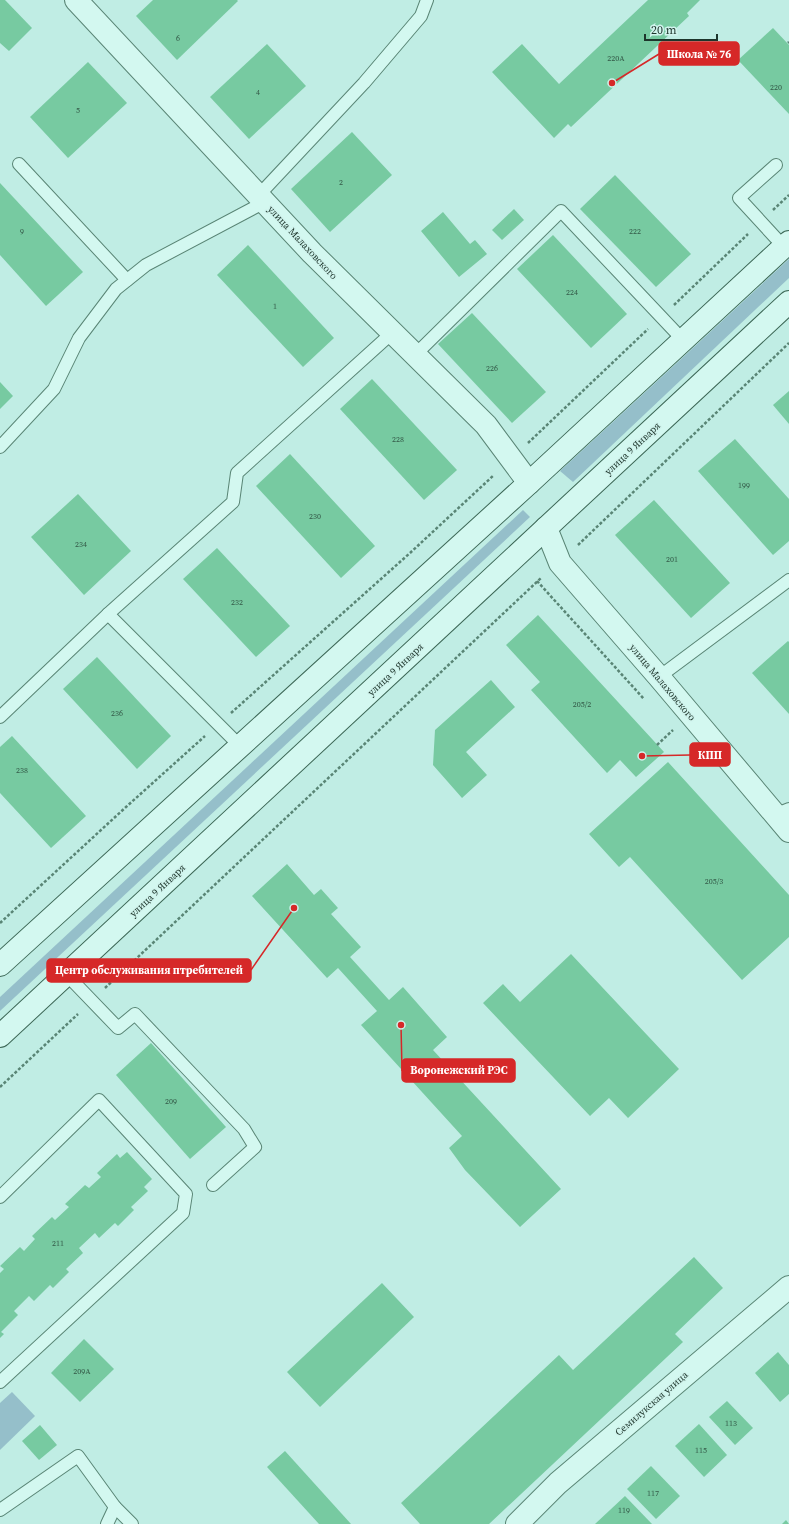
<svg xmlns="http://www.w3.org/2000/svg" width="789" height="1524" viewBox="0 0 789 1524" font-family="'Source Serif 4',serif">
	<rect width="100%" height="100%" fill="#c0ede4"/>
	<!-- green -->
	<g fill="#95bfca">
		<path d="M789,259V278L573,482L560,471Z"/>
		<path d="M523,510L530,517L0,1011V997Z"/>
		<path d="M12,1392L35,1416L0,1450V1403Z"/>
	</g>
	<!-- building -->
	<g fill="#77caa1">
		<path d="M0,0H5L32,28L9,51L0,43Z"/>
		<path d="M153,0H237L238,1L177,60L136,16Z"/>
		<path d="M648,0H700L687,13L689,16L571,127L568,124L554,138L492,72L522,44L559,84Z"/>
		<path d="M773,28L789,45V114L738,60Z"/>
		<path d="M267,44L306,86L249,139L210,97Z"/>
		<path d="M88,62L127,103L68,158L30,117Z"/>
		<path d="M352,132L392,175L330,232L291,189Z"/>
		<path d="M615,175L691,254L656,287L580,209Z"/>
		<path d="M0,183L83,272L46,306L0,255Z"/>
		<path d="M514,209L524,220L502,240L492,230Z"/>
		<path d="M443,212L470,244L475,240L487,254L459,277L421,231Z"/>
		<path d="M553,235L627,314L591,348L517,269Z"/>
		<path d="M248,245L334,338L303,367L217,275Z"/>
		<path d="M472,313L546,392L512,423L438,344Z"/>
		<path d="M372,379L457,470L424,500L340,409Z"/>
		<path d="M0,382L13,396L0,409Z"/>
		<path d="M789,391V424L773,405Z"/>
		<path d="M735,439L789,499V541L773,555L698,471Z"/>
		<path d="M290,454L375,546L341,578L256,486Z"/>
		<path d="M78,494L131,551L84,595L31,537Z"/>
		<path d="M654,500L730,583L691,618L615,535Z"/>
		<path d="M217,548L290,626L256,657L183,579Z"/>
		<path d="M538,615L664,752L636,777L620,760L607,773L531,690L540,682L506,645Z"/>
		<path d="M788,641L789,642V714L752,673Z"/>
		<path d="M97,657L171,736L137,769L63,689Z"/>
		<path d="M491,680L515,707L466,752L487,775L462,798L433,765L435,730Z"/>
		<path d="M12,736L86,816L51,848L0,793V747Z"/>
		<path d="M668,762L789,895V937L742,980L630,857L619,867L589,834Z"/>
		<path d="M287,864L314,895L321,889L338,908L331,914L361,947L350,957L389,1000L403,987L447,1037L433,1050L561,1189L520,1227L465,1170L449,1148L462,1136L361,1025L377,1011L338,968L327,978L252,896Z"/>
		<path d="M571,954L679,1069L628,1118L609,1098L590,1116L483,1003L503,984L520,1002Z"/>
		<path d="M151,1043L226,1127L190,1159L116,1075Z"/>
		<path d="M127,1152L152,1179L144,1187L148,1191L131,1207L134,1210L118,1226L115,1223L99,1238L95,1233L79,1248L83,1253L66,1269L69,1272L53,1288L50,1285L34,1301L29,1296L14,1311L18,1315L1,1332L4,1334L0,1338V1273L4,1269L0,1266L20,1247L24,1251L35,1239L32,1236L52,1217L55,1220L69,1207L65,1204L85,1185L89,1188L101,1177L97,1173L117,1154L120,1158Z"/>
		<path d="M694,1257L723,1288L675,1334L683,1342L489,1524H420L401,1503L559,1355L573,1370Z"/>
		<path d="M382,1283L414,1317L320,1407L287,1372Z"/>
		<path d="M84,1339L114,1369L80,1402L51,1373Z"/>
		<path d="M778,1352L789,1365V1394L780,1402L755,1373Z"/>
		<path d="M727,1401L753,1428L735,1445L709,1417Z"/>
		<path d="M699,1424L727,1455L704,1477L675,1446Z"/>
		<path d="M40,1425L57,1445L39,1460L22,1441Z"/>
		<path d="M285,1451L351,1524H319L267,1467Z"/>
		<path d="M651,1466L680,1496L656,1519L627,1489Z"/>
		<path d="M625,1496L652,1524H595Z"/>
		<path d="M786,1520L789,1524H782Z"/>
	</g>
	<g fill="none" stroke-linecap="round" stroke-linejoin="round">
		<defs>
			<g id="service">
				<path d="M19,164L127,280"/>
				<path d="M776,165L739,198L784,247"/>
				<path d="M259,195L364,83L421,16L427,0"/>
				<path d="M415,355L561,211L683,340"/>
				<path d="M0,447L54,389L79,338L116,289L146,265L265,202"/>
				<path d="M108,614L240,746"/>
				<path d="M659,677L789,580"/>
				<path d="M0,717L108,614L233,502L237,473L392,333"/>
				<path d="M774,815L789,809"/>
				<path d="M66,974L118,1028L135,1014L244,1129L255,1147L213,1185"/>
				<path d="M0,1197L99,1100L186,1194L183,1213L0,1382"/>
				<path d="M115,1507L132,1524"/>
				<path d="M0,1510L78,1456L115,1507L107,1524"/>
			</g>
			<g id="minor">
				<path d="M76,0L312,253L486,425L529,483"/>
				<path d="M546,528L560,563L659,677L789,831"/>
				<path d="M517,1524L558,1483L789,1287"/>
			</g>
			<g id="secondary">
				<path d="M0,965L529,483L789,242"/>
				<path d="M0,1036L789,302"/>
			</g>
		</defs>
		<!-- service casing -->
		<use href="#service" stroke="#598575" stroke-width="14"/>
		<!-- minor casing -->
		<use href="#minor" stroke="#598575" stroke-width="24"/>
		<!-- secondary casing -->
		<use href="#secondary" stroke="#3c6756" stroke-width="24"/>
		<!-- path -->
		<g stroke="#598575" stroke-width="2.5" stroke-dasharray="3 2" stroke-linecap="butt">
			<path d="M788,43L789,42"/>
			<path d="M773,210L789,195"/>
			<path d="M674,305L748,234"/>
			<path d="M528,443L648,329"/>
			<path d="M578,545L789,343"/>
			<path d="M537,581L644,699"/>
			<path d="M231,713L410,553L494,475"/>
			<path d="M657,745L673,730"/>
			<path d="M0,923L126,807L205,736"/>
			<path d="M105,988L541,578"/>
			<path d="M0,1087L78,1014"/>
		</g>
		<!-- service -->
		<use href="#service" stroke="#d3f8f0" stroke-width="12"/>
		<!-- minor -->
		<use href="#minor" stroke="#d3f8f0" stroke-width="22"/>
		<!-- secondary -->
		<use href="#secondary" stroke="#d3f8f0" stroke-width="22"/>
	</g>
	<g text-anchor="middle" stroke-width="3" stroke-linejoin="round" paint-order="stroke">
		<!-- number labels -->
		<g font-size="8" fill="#345a48">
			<text x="178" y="41">6</text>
			<text x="616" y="61">220А</text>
			<text x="776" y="90">220</text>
			<text x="258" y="95">4</text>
			<text x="78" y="113">5</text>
			<text x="341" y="185">2</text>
			<text x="22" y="234">9</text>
			<text x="635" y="234">222</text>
			<text x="572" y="295">224</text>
			<text x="275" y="309">1</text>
			<text x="492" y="371">226</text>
			<text x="398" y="442">228</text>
			<text x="744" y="488">199</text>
			<text x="315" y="519">230</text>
			<text x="81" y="547">234</text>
			<text x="672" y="562">201</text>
			<text x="237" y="605">232</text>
			<text x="582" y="707">205/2</text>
			<text x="117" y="716">236</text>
			<text x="22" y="773">238</text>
			<text x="714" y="884">205/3</text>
			<text x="171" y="1104">209</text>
			<text x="58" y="1246">211</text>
			<text x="82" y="1374">209А</text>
			<text x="731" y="1426">113</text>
			<text x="701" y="1453">115</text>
			<text x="653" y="1496">117</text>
			<text x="624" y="1513">119</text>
		</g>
		<!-- street labels -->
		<g font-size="10" fill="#1d352b" stroke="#d0f4ed">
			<text transform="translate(303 242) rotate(47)" y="4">улица Малаховского</text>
			<text transform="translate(632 448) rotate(-43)" y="4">улица 9 Января</text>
			<text transform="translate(395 669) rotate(-43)" y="4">улица 9 Января</text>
			<text transform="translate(663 682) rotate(50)" y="4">улица Малаховского</text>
			<text transform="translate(157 890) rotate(-43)" y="4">улица 9 Января</text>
			<text transform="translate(651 1403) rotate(-41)" y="4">Семилукская улица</text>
		</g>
	</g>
	<!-- callouts -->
	<path fill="none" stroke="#d62828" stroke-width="1.5" d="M612 83L659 54M642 756L690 755M294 908L251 970M401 1025L402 1071"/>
	<g fill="#d62828" stroke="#d0f4ed" stroke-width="1.5">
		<circle cx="612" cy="83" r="4"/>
		<circle cx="642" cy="756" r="4"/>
		<circle cx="294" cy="908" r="4"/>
		<circle cx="401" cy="1025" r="4"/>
	</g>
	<g fill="#d62828" stroke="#d62828" stroke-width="1.5">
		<rect x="659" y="42" width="80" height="23" rx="4"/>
		<rect x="690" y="743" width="40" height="23" rx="4"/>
		<rect x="47" y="959" width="204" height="23" rx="4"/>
		<rect x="402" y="1059" width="113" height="23" rx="4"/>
	</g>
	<g font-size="11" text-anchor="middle" font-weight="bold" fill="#fff">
		<text x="699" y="58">Школа № 76</text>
		<text x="710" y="759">КПП</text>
		<text x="149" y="974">Центр обслуживания птребителей</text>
		<text x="459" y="1074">Воронежский РЭС</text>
	</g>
	<!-- scale -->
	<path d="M645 34v6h72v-6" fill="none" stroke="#1d352b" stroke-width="2"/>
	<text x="651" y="34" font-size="12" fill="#1d352b" stroke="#d0f4ed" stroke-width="3" paint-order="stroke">20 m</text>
</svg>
